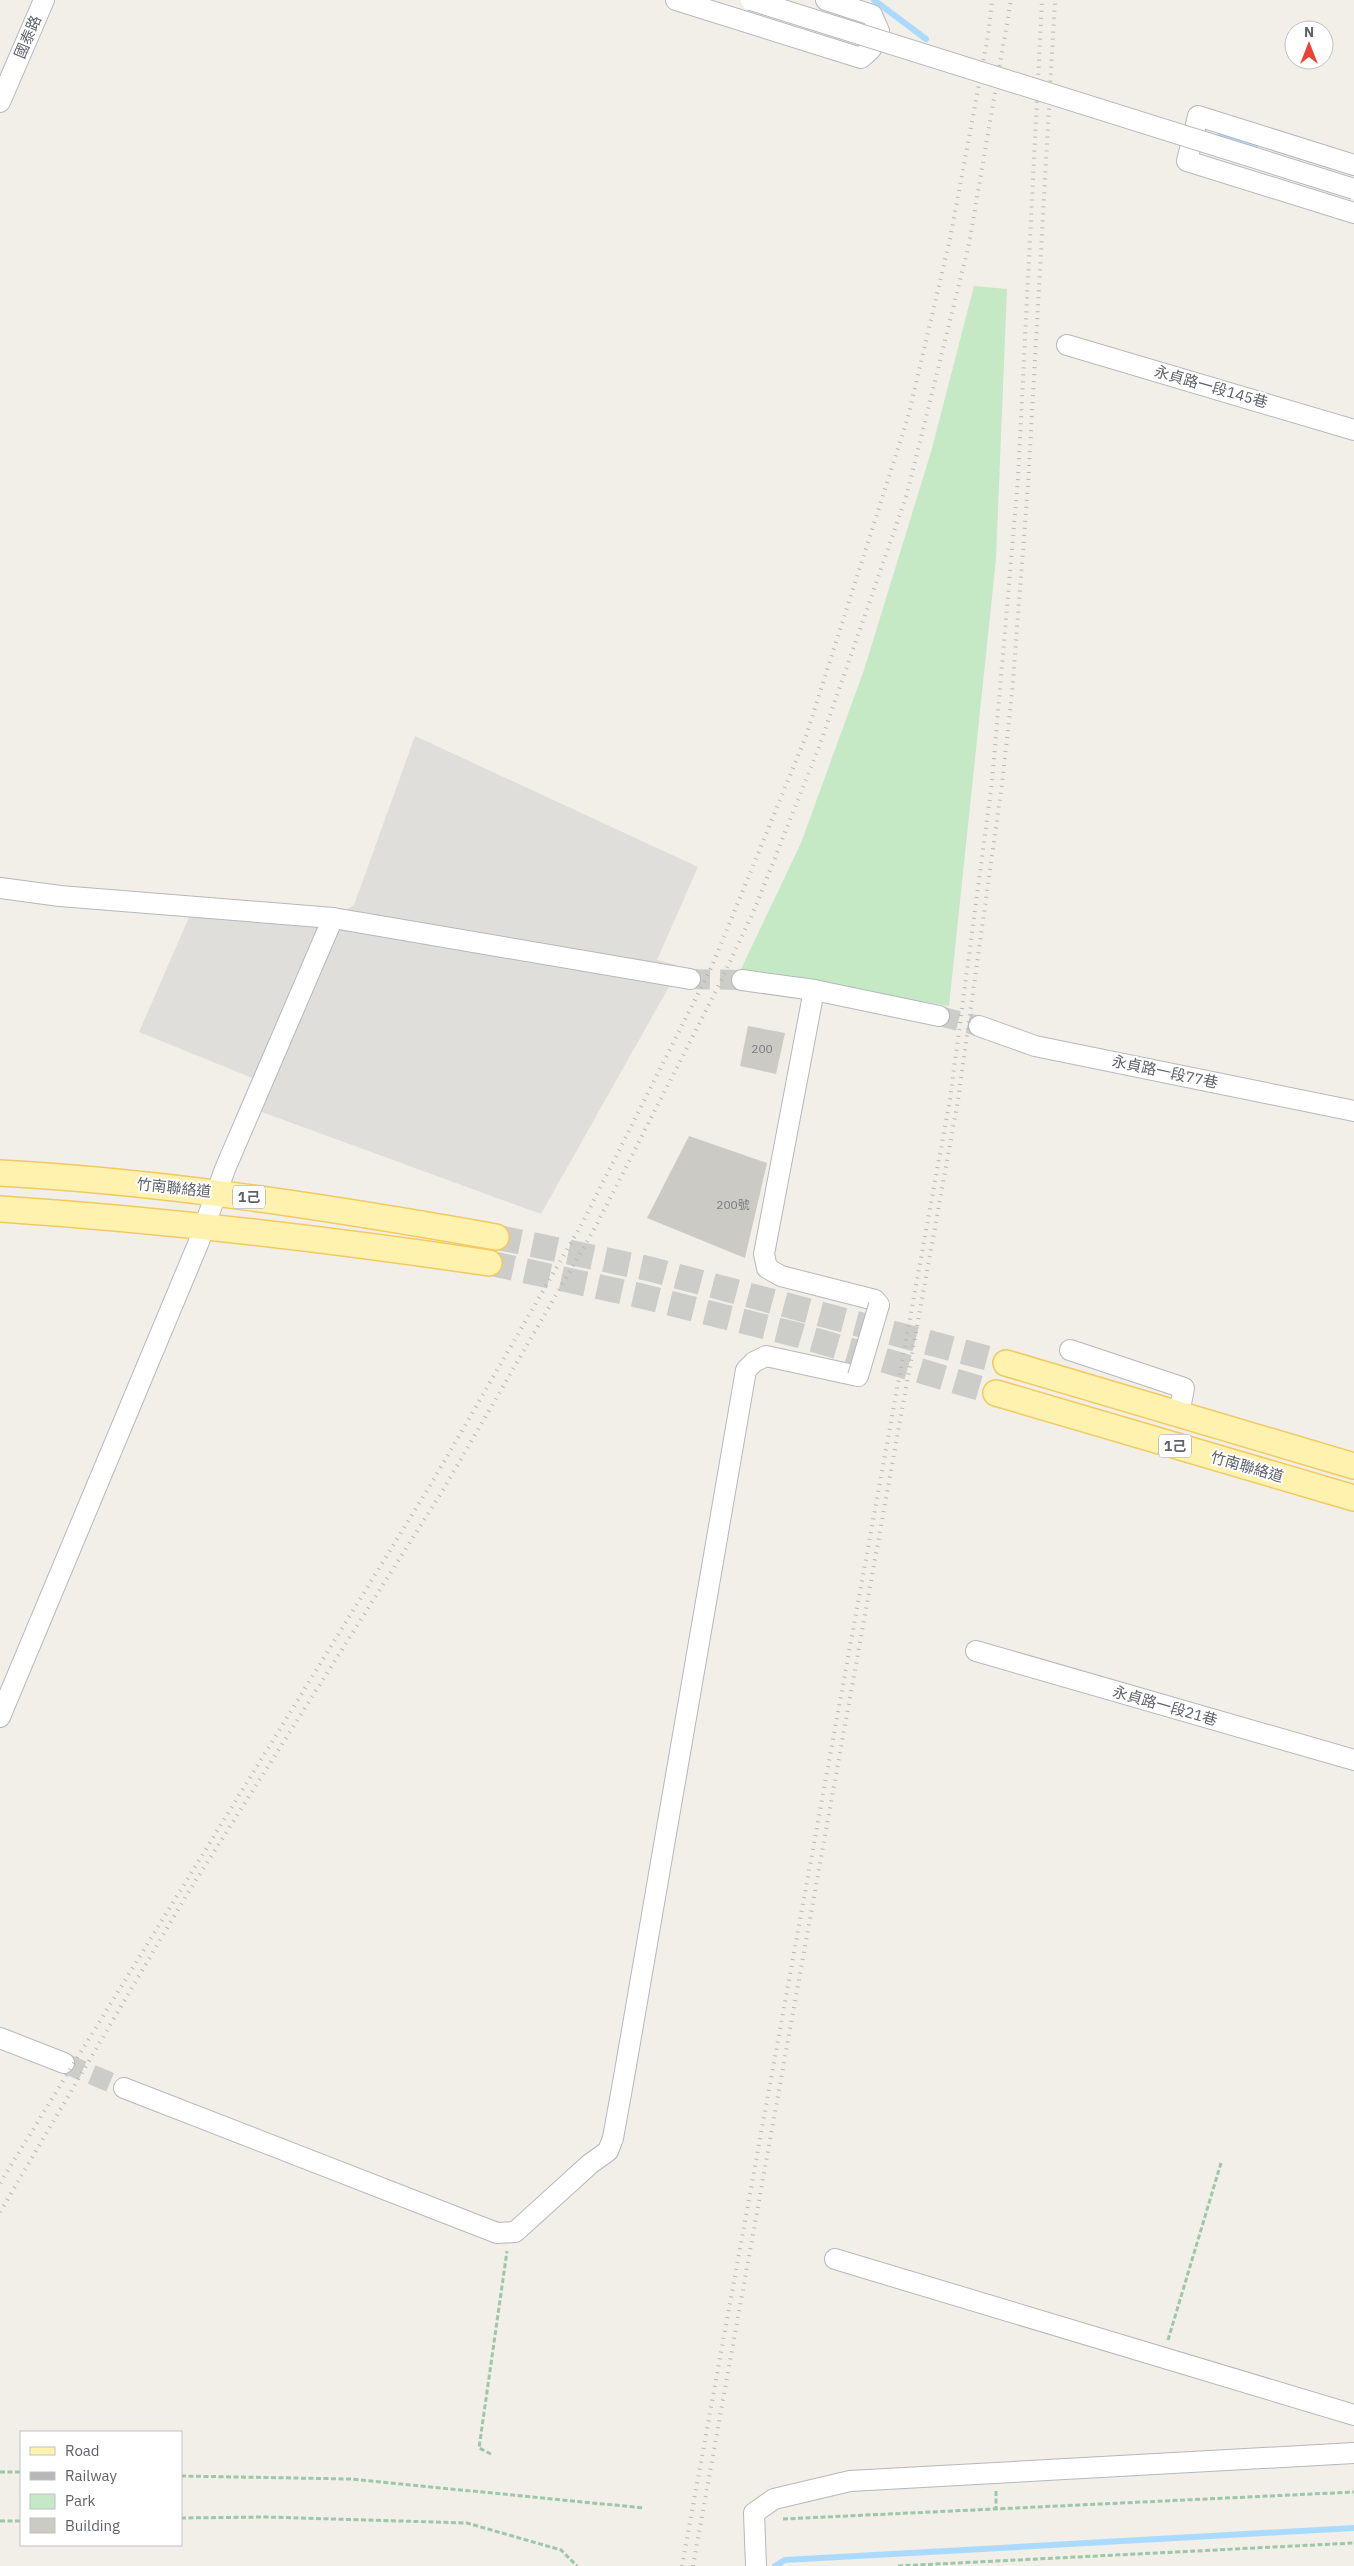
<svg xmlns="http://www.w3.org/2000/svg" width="1354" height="2566" viewBox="0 0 1354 2566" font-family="'IBM Plex Sans','Noto Sans TC',sans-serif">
	<rect width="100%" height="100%" fill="#f1efe8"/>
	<!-- industrial -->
	<path fill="#e0deda" d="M415,736L698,867L657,960L676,965L670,985L541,1214L259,1111L272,1086L139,1032L190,915L319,926L354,905Z"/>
	<!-- green -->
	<path fill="#c5e8c5" d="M974,286L1007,289L996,559L949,1006L741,969L801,843L864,670L931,452Z"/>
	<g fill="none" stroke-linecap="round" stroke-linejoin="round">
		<!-- stream -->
		<g stroke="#aadaff" stroke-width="6">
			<path d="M874,0L926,39"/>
			<path d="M1220,136L1255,148"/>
			<path d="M775,2566L785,2560L1354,2528"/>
		</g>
	</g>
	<!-- building -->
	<g fill="#cccac5">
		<path d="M748,1026L785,1033L776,1074L740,1066Z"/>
		<path d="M689,1136L767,1163L745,1258L647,1218Z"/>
	</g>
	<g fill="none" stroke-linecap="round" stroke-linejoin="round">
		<!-- minor-tunnel -->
		<g stroke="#ccccc8" stroke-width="20" stroke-dasharray="20 10" stroke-linecap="butt">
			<path d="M690,979L742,980"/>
			<path d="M939,1016L979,1026"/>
			<path d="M64,2063L124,2088"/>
		</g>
		<!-- major-tunnel -->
		<g stroke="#ccccc8" stroke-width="25" stroke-dasharray="25 12" stroke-linecap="butt">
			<path d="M496,1237L650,1269L1006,1363"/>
			<path d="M489,1263L637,1295L798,1335L996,1393"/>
		</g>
		<defs>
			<g id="minor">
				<path d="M676,0L861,58L871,49L879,31L872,15L826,0"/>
				<path d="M0,102L44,0"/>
				<path d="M1354,165L1198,116L1187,161L1354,213"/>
				<path d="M1067,345L1354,430"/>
				<path d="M0,888L60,896L333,918L690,979"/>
				<path d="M742,980L814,990L939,1016"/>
				<path d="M814,990L764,1254L767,1268L781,1276L875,1300L879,1305"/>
				<path d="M979,1026L1035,1046L1354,1111"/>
				<path d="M1070,1350L1184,1388L1179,1414"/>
				<path d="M976,1651L1354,1760"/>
				<path d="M0,1717L198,1244L225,1169L333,918"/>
				<path d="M0,2038L64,2063"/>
				<path d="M124,2088L497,2233L515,2232L590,2164L608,2151L613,2138L624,2077L746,1370L754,1362L766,1356L858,1376"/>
				<path d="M835,2259L1354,2415"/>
				<path d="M756,2566L754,2513L774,2499L850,2481L1354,2453"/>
			</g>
			<g id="major">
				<path d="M0,1173C166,1182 332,1208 496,1237"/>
				<path d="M0,1209C164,1220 327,1239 489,1263"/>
				<path d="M1006,1363L1354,1466"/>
				<path d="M996,1393L1354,1498"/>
			</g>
		</defs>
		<!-- minor casing -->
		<use href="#minor" stroke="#b5b8bc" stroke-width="22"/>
		<!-- major casing -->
		<use href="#major" stroke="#f2c960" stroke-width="28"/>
		<!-- path -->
		<g stroke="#9cc7a9" stroke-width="3" stroke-dasharray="5 2.5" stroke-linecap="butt">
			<path d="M1168,2340L1221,2163"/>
			<path d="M491,2454L479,2448L507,2251"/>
			<path d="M0,2472H21"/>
			<path d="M181,2476L350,2479L644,2508"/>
			<path d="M996,2491V2510"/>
			<path d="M181,2518L266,2517L467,2523L561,2550L577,2566"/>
			<path d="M783,2519L1354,2492"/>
			<path d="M0,2521H21"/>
			<path d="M898,2566L1354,2543"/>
		</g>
		<!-- minor -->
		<use href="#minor" stroke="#fff" stroke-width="20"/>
		<!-- major -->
		<use href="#major" stroke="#fff2af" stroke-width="25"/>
		<!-- rail -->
		<g stroke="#b6b7b8" stroke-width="4" stroke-dasharray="1 6" stroke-linecap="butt">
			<path d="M0,2183L431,1484L583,1222L712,966L805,739L908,417L950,239L988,36L992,0"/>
			<path d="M0,2212L186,1896L443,1490L596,1226L721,981L755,908L819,747L907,494L969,244L1011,0"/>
			<path d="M682,2566L950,1099L992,782L1018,479L1042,0"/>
			<path d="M693,2566L958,1100L1002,784L1012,693L1028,485L1055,0"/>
		</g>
		<defs>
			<g id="minor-bridge">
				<path d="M751,0L1354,189"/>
				<path d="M858,1376L879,1305"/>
			</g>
		</defs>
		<!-- minor-bridge casing -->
		<use href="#minor-bridge" stroke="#b5b8bc" stroke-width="22" stroke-linecap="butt"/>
		<!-- minor-bridge -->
		<use href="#minor-bridge" stroke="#fff" stroke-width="20"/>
	</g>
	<g text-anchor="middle" stroke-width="4" stroke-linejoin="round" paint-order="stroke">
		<!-- number labels -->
		<g font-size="12" fill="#7a7d7f">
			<text x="762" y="1053">200</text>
			<text x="733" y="1209">200號</text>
		</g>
		<!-- shield labels -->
		<g fill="#fff" stroke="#8f9295" stroke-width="1">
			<rect x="233" y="1185.5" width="32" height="23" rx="4"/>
			<rect x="1159" y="1434.5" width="32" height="23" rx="4"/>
		</g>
		<g font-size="14" font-weight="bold" fill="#5f6368">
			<text x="249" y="1202">1己</text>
			<text x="1175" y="1451">1己</text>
		</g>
		<!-- street labels -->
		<g font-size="15" fill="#5f6368" stroke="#fff">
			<text transform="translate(28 37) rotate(-67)" y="5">國泰路</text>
			<text transform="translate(1211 387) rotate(16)" y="5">永貞路一段145巷</text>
			<text transform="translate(1165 1072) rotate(12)" y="5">永貞路一段77巷</text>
			<text transform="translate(174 1188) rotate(6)" y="5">竹南聯絡道</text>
			<text transform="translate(1247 1467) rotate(16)" y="5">竹南聯絡道</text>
			<text transform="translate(1165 1706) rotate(16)" y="5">永貞路一段21巷</text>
		</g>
	</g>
	<!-- legend -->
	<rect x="20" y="2431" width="162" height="115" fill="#ffffff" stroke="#bfc1c3"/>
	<rect x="30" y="2447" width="25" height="8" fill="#fff2af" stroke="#bfc1c3"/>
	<text x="65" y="2456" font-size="15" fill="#5f6368">Road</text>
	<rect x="30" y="2472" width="25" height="8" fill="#b6b7b8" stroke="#bfc1c3"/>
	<text x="65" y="2481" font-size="15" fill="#5f6368">Railway</text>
	<rect x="30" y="2494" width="25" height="15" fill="#c5e8c5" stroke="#bfc1c3"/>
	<text x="65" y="2506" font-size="15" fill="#5f6368">Park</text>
	<rect x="30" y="2518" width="25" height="15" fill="#cccac5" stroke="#bfc1c3"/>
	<text x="65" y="2531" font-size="15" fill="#5f6368">Building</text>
	<!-- north arrow -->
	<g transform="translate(1309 45)"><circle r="24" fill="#ffffff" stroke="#bfc1c3"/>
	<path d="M0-4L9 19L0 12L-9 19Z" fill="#ea4335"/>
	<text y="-8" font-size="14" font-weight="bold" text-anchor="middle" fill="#5f6368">N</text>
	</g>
</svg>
